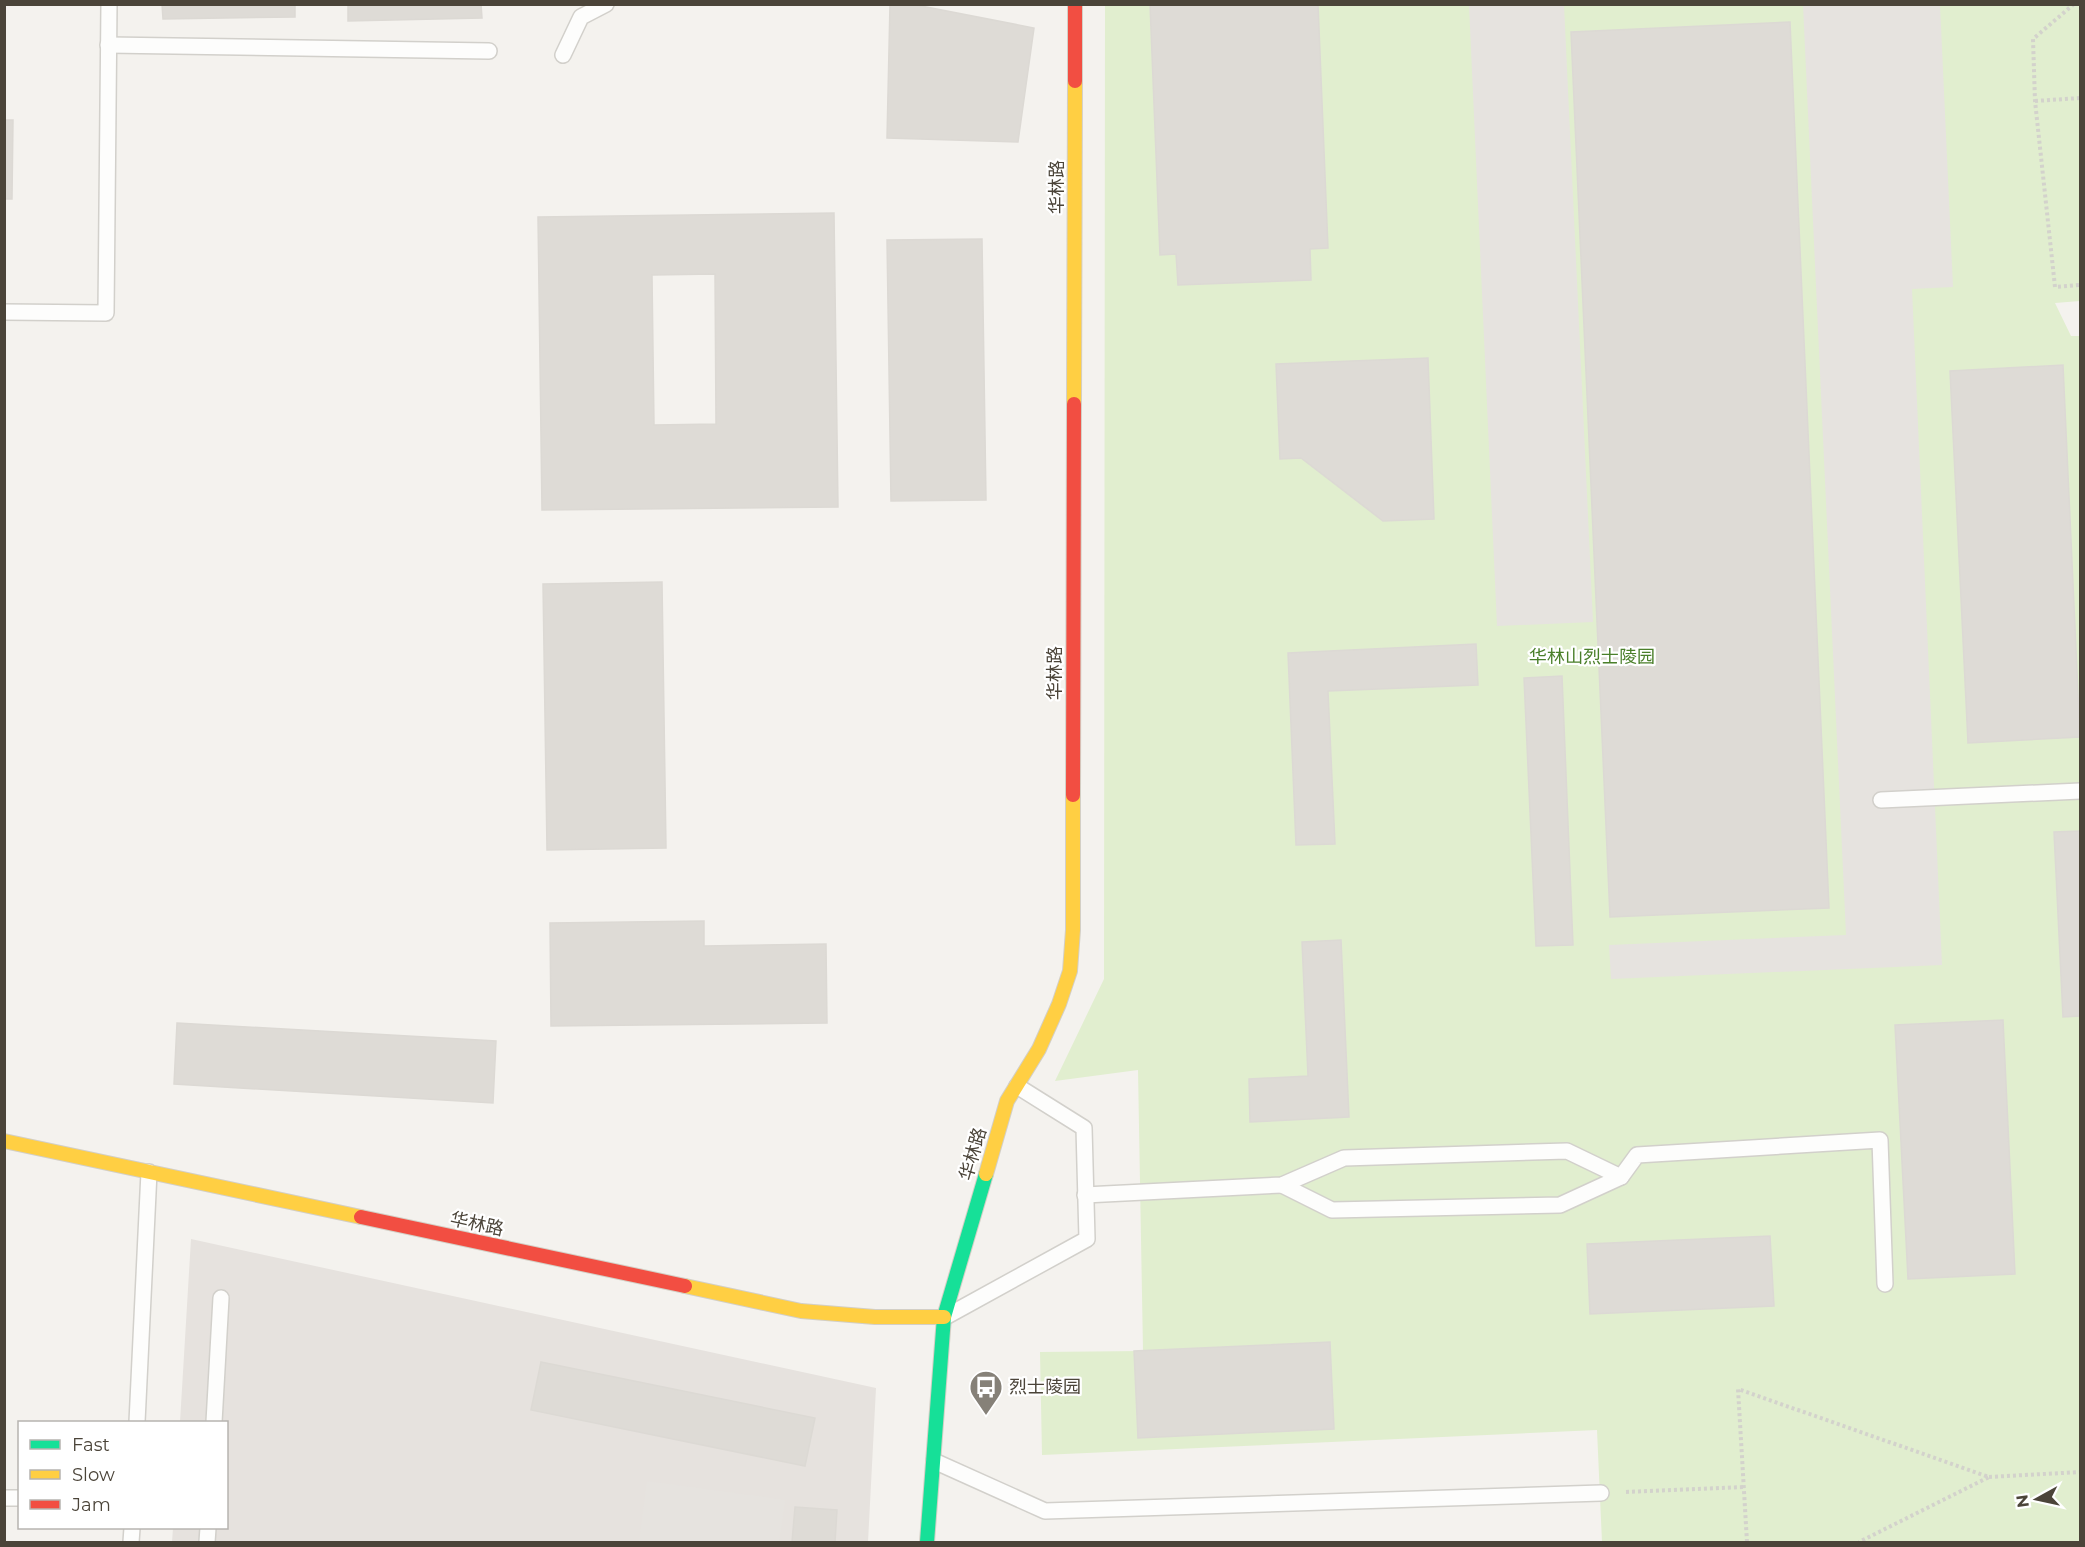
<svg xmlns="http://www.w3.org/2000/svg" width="2085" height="1547" viewBox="0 0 2085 1547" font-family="Montserrat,'Noto Sans SC',sans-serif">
	<rect width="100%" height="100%" fill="#f4f2ee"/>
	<!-- industrial -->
	<path fill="#e6e2de" d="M191,1239L876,1388L868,1542H172L173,1528H226V1422H180Z"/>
	<!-- green -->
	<path fill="#e1eecf" d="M1105,5H2080V301L2055,303L2071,336H2080V1542H1602L1597,1430L1042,1455L1040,1352L1143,1351L1138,1070L1055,1081L1104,979Z"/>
	<!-- parking -->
	<g fill="#e6e3df">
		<path d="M1469,5H1564L1593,622L1497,626Z"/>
		<path d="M1803,5H1940L1953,287L1912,289L1942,965L1611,979L1609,945L1846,935Z"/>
		<path d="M647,1481L785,1500L779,1542H639Z"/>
	</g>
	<!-- building -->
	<g fill="#dedbd6" stroke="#dcd9d4" stroke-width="1.5" fill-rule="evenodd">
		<path d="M162,4H295V17L163,19Z"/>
		<path d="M348,4H481L482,18L348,21Z"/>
		<path d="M890,4H911L1034,28L1018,142L887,138Z"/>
		<path d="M1150,4H1318L1328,248L1310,249L1311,280L1178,285L1176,254L1160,255Z"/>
		<path d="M1790,22L1829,908L1610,917L1571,32Z"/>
		<path d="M4,120H13L12,199H4Z"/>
		<path d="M834,213L838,507L542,510L538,217ZM715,274L716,424L654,425L652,275Z"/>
		<path d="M982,239L986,500L891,501L887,240Z"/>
		<path d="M1428,358L1434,519L1383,521L1301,458L1280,459L1276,364Z"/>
		<path d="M2063,365L2080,737L1968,743L1950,371Z"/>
		<path d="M662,582L666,848L547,850L543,584Z"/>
		<path d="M1476,644L1478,685L1328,691L1335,844L1296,845L1288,653Z"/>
		<path d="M1562,676L1573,945L1536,946L1524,678Z"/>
		<path d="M2080,831V1016L2063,1017L2054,832Z"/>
		<path d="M704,921V946L826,944L827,1023L551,1026L550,923Z"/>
		<path d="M1341,940L1349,1117L1250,1122L1249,1079L1308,1076L1302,942Z"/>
		<path d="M2003,1020L2015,1274L1908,1279L1895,1025Z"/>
		<path d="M177,1023L496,1041L493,1103L174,1084Z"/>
		<path d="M1770,1236L1774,1306L1590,1314L1587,1244Z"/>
		<path d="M1330,1342L1334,1429L1138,1438L1134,1351Z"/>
		<path d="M541,1362L815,1418L805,1466L531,1410Z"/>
		<path d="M795,1507L837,1510L835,1542H792Z"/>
	</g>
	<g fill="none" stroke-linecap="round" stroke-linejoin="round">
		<defs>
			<g id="lane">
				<path d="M108,45L489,51"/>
				<path d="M563,55L581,17L606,4"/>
				<path d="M4,312L106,313L109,4"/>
				<path d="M1881,800L2080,791"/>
				<path d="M1282,1185L1332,1210L1560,1205L1621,1177L1637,1155L1880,1140L1885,1284"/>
				<path d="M1085,1195L1282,1185L1344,1158L1567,1151L1621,1177"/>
				<path d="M947,1316L1087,1239L1084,1128L1017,1086"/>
				<path d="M137,1422L149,1172"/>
				<path d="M214,1422L221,1298"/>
				<path d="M934,1461L1045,1511L1601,1493"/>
				<path d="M4,1498H20"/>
				<path d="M131,1542L132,1528"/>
				<path d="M207,1542L208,1528"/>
			</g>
			<path id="fast" d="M927,1542L944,1317L986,1174"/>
			<g id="slow">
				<path d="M1074,404L1075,81"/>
				<path d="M4,1141L361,1217"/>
				<path d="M986,1174L1007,1101L1039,1049L1059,1004L1070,971L1073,930V795"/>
				<path d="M685,1286L801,1311L875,1317H944"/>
			</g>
			<g id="jam">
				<path d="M1075,81V4"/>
				<path d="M1073,795L1074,404"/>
				<path d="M361,1217L685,1286"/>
			</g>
		</defs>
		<!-- lane casing -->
		<use href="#lane" stroke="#d2d0cb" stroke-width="18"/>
		<!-- fast casing -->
		<use href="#fast" stroke="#d3cfc5" stroke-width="16"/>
		<!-- slow casing -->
		<use href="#slow" stroke="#d3cfc5" stroke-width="16"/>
		<!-- jam casing -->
		<use href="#jam" stroke="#d3cfc5" stroke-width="16"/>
		<!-- path -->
		<g stroke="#d3d2cc" stroke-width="4" stroke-dasharray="3 3" stroke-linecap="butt">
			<path d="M2074,4L2033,39L2035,101L2055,287L2080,285"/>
			<path d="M2035,101L2080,98"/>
			<path d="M1989,1477L2080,1472"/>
			<path d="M1626,1492L1744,1487"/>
			<path d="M1747,1542L1738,1389L1989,1477L1859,1542"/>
		</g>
		<!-- lane -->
		<use href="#lane" stroke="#fdfdfc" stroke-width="15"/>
		<!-- fast -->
		<use href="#fast" stroke="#16e098" stroke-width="14"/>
		<!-- slow -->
		<use href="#slow" stroke="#ffcf43" stroke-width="14"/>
		<!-- jam -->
		<use href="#jam" stroke="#f24e42" stroke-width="14"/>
	</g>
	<!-- icons -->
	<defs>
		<symbol id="bus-pin" viewBox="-11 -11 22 30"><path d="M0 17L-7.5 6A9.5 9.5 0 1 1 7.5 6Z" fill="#868178" stroke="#fff"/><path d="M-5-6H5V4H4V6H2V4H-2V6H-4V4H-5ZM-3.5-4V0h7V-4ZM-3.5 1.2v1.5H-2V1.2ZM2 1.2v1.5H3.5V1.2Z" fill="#fff"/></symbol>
	</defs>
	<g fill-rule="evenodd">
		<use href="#bus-pin" x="967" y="1368" width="38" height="52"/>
	</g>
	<g text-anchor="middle" stroke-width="4.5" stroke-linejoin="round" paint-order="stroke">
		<!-- street labels -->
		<g font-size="18" fill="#4b4439" stroke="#fff">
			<text transform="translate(1057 187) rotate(-90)" y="6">华林路</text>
			<text transform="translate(1055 673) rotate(-90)" y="6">华林路</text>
			<text transform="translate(973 1154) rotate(-74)" y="6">华林路</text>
			<text transform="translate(477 1224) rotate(12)" y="6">华林路</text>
		</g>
		<!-- park labels -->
		<g font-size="18" fill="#4a7f2a" stroke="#fff">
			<text x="1592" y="663">华林山烈士陵园</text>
		</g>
		<!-- poi labels -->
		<g font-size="18" fill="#4b4439" stroke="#fff" text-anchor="start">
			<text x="1009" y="1393">烈士陵园</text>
		</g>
	</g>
	<!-- border -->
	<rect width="2085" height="1547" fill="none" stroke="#4b4439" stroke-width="12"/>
	<!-- legend -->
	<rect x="18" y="1421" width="210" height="108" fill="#ffffff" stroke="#b7b4b0" stroke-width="1.5"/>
	<rect x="30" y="1440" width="30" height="9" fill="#16e098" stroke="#b7b4b0" stroke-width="1.5"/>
	<text x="72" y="1451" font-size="18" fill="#4b4439">Fast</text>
	<rect x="30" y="1470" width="30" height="9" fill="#ffcf43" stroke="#b7b4b0" stroke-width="1.5"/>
	<text x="72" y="1481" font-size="18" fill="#4b4439">Slow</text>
	<rect x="30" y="1500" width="30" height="9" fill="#f24e42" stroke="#b7b4b0" stroke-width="1.5"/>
	<text x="72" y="1511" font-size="18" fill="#4b4439">Jam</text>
	<!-- north arrow -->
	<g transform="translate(2037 1499) rotate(262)" stroke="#ffffff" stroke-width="4.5" paint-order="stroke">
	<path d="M0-4.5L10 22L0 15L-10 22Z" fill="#4b4439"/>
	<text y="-9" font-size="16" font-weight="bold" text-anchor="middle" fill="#4b4439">N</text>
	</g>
</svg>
